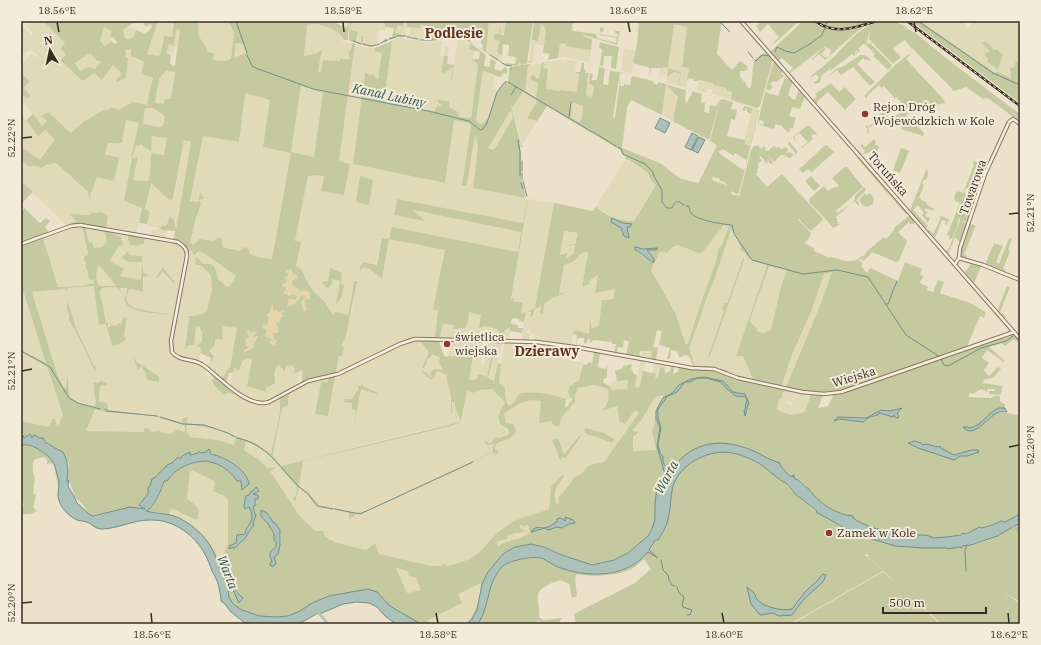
<svg xmlns="http://www.w3.org/2000/svg" width="1041" height="645" viewBox="0 0 1041 645" font-family="'IBM Plex Serif',serif">
	<rect width="100%" height="100%" fill="#ece2cb"/>
	<!-- farmland -->
	<g fill="#e1dab9" fill-rule="evenodd">
		<path d="M33,21H43L65,43L60,49L65,53L66,55L60,60L83,81L94,73L113,65L122,74L117,78L116,83L126,78L128,58L125,57V52L131,50L133,57L137,60L144,62L141,74L153,78L148,98V105L132,103L119,110L111,107L110,109L94,114L71,133L48,112L43,118H44L47,121L42,126L23,102L21,103V93L27,99L28,93L24,89L30,81L21,73V64L32,54L38,58V56L31,50L21,55V25L32,35L33,33L26,26Z"/>
		<path d="M158,21H172L174,25L172,38L162,49L159,56L147,54Z"/>
		<path d="M199,21H228L234,32L231,59L225,61L213,60L207,52L198,35Z"/>
		<path d="M352,21H383L384,24H385V31L379,30L377,44L368,45L362,43L364,37L361,36V43L356,41L358,34L357,31L350,29Z"/>
		<path d="M404,21H407L405,36L399,34L395,32L398,25L402,26L403,28Z"/>
		<path d="M489,21H501V30L502,21H506L504,35L495,34L500,40L497,51L499,54L502,55L501,62L486,52Z"/>
		<path d="M920,21H963L968,27L974,21H969H1020V63L1016,61L1015,62L1011,78L995,73Z"/>
		<path d="M312,23L325,26L331,28L343,37L344,39L342,42L352,43L351,50L348,52L350,60L341,58L340,61L330,60L322,73H320L318,71L321,49L316,53L304,56L307,24Z"/>
		<path d="M420,25L428,26L426,40L410,37L411,27L420,28Z"/>
		<path d="M540,25H542L546,29L544,45L535,44L533,62H529L532,40L538,41Z"/>
		<path d="M674,25H681L687,27L682,67L689,68L686,87L679,86L681,72L668,68L665,74L662,73V67L668,68Z"/>
		<path d="M129,26L130,28L136,30L133,37L129,39L125,38L122,30Z"/>
		<path d="M104,27L113,31L110,38L112,41L105,46L100,41L99,39Z"/>
		<path d="M176,29L180,30L178,47L175,46L174,54L166,53L169,44L174,45Z"/>
		<path d="M398,38L426,42L442,41L440,55L444,56L445,46L449,48L448,56H444L441,72L450,68H453L451,80L452,81L457,40H464L470,43L469,49L475,51L473,59L478,65L471,118L459,117L457,112L449,107V102L443,100L441,103V99L440,100L442,105L436,106L435,111H431L412,107L407,103H401L394,104L384,102L392,41Z"/>
		<path d="M236,43L243,44L246,53L239,54L234,57Z"/>
		<path d="M559,43L567,44V46L591,50L589,62L565,57L558,58Z"/>
		<path d="M355,44L368,48H375V51L382,52L378,81L371,73V77L365,72L353,164L445,183L454,120L461,121L471,125L462,185L468,186L475,133L478,147L473,188L526,198L527,202L523,223L397,199L394,215L424,220L413,210L521,232L518,252L392,227L390,239L445,250L434,304L433,309L438,310L435,338L418,337V341L429,352L423,368L426,364V361L433,354L440,358L439,362L443,370L436,369L431,371L430,374L432,376L425,374L428,378L436,375L437,371L447,375V381L451,396L450,411L453,401H454L459,417L462,420L467,391L473,393L479,390L492,388L505,402L499,416L509,433L508,435L502,438L495,437L491,443H488L484,441L486,445L494,443L492,452L359,513L322,506L316,503L310,494L299,486L303,461L460,423H457L423,430L281,466L273,456V454L281,413L283,407L288,404L289,394L280,398V412L271,454L255,443L204,425L184,423L159,416L142,413L108,410L105,403L99,401L100,386L104,385L103,381L97,383L93,382L95,398L96,399L95,408L73,399L68,393V373L66,388L63,386L58,377L32,292L65,289L66,291L68,288L93,285L95,287L99,325L106,324L112,346L124,336L127,318L123,317L121,324L118,323L117,326H115L112,325L109,328V325L105,323L106,321L100,292L102,288L115,287L121,293L119,288H127L126,298L123,296L125,303L133,309L149,312L189,317L185,350L189,345H194L196,326H200L203,332L199,346L201,348L198,364L204,368L207,375L208,377L212,374L206,369L210,361L212,362L213,360L209,351L213,348L214,340L218,339L222,340L223,326L237,328L230,367L220,380L213,383L219,390L225,393H235L228,386L233,373V368H236L240,370L241,362L245,359H252L256,389L265,391L266,388L275,381V377L274,375L276,367L281,364L285,371L287,365L293,366L295,368L293,373L299,372L301,370L304,372L303,376L298,375L297,385L298,388L307,383L308,380L328,375V382H321L315,413L328,416L335,380L339,379V375L335,377L339,356H342L344,347H342L343,341L345,340L350,315L353,306L354,283L348,315L335,313L334,316L324,301L314,292L309,285L301,269L295,266L300,242L295,241L308,176L318,175L324,177L322,191L344,194L350,164L339,161ZM360,176L373,180L356,202ZM382,238L389,239L382,278L366,266L360,269V267L366,262L376,265ZM330,268L342,273L341,283L343,290L340,299L336,304L340,281L331,279V281H333L332,285L326,287L322,282L327,281ZM69,302L76,328L94,366L96,367L95,372L93,370L91,363L76,332L73,326L70,324L69,314L67,310ZM134,356L137,362L157,375L147,380L145,373L141,366L139,369ZM361,384L363,386L377,392L376,394L361,389L353,428L356,411L352,409V403L344,402L345,399H352L358,389V386Z"/>
		<path d="M624,48L635,50L632,73L621,71Z"/>
		<path d="M90,53L101,62L95,69L80,71L75,63Z"/>
		<path d="M563,60V62L566,63V60L577,61L575,72L579,74L577,92L560,90V92L546,89L548,69H543L544,62Z"/>
		<path d="M542,63L539,77L537,79L531,76L538,83L536,98L525,91L528,66Z"/>
		<path d="M166,71L175,72L171,99L164,105L155,103L159,79Z"/>
		<path d="M483,71L488,72L494,76L493,89L497,92L488,118L484,121L483,124L480,125L476,121Z"/>
		<path d="M674,72L680,74L678,85L666,82L667,77Z"/>
		<path d="M588,73H590L589,84L592,85L594,87L592,97L586,96Z"/>
		<path d="M699,80L713,83V85L723,87L727,89V91L733,92L731,100L712,94V89H707L706,93L697,90Z"/>
		<path d="M666,84L672,89L678,97L676,109L674,111V120L676,123L662,115Z"/>
		<path d="M300,85L316,91H323L314,157L291,153L272,259H261L254,257L250,254L248,248L245,247L240,251L231,248L222,247L216,238L213,241L193,245L190,243L196,216L201,206L198,202H190L203,135L244,92L270,100L291,152Z"/>
		<path d="M522,92L537,101L527,117L537,121L522,145L512,108Z"/>
		<path d="M572,102L583,106L582,118L578,122L571,118Z"/>
		<path d="M145,107L154,108L165,116L163,125L160,127L143,124Z"/>
		<path d="M752,108L757,109L758,113L750,146L744,143Z"/>
		<path d="M511,110L513,118L511,121L493,150L488,148Z"/>
		<path d="M21,114L38,136L46,130L55,140L39,159L29,153L28,151L21,149Z"/>
		<path d="M126,120L139,123L134,145L133,156L136,145H140V144L151,151L150,174L148,181L133,180L136,169L138,157L132,158L128,203L142,209L136,233L129,232L127,237L131,245L144,243L145,237L151,238L152,229L158,230V228L147,226L150,212L145,209L151,183L169,200L174,199L184,140L192,142L176,230L170,217L167,224L165,226L162,225L161,228L163,230H167L165,241L177,245L184,249L191,250L193,254L198,251L211,258L236,276L230,286L227,287L218,279L216,270L213,265L204,264L199,258L195,260L196,265L203,267L211,278L212,289L207,310L200,315H185L148,311L133,307L126,300L129,289L147,293L143,291L144,277H147L148,275L157,278L162,270L171,281H174L166,269L163,267L156,277L144,273L143,272L142,256L131,255L127,251L122,258L127,261L142,262L141,280L120,276L123,269L109,261L121,246H122L123,242L119,236L111,233L110,229L106,228L101,212L91,213V216L85,214L71,216L76,220V221L67,226L21,181V159L28,166H43L56,163L90,195L97,177L114,180L119,158L105,154L109,142L122,143Z"/>
		<path d="M152,135L167,138L165,155L151,153Z"/>
		<path d="M626,159L647,172L651,180L656,185L634,221L628,222L611,216L596,206Z"/>
		<path d="M528,199L554,203L535,307L533,309L534,310L559,295L564,265L574,260L579,254L582,253H588L582,287L589,284V281L599,275L595,293L615,289L613,299L602,300L599,325L592,329L590,320L589,334L574,330L571,346L563,345L561,358L583,362L579,380L569,388L570,399L569,401L557,396L525,392L518,395V397L509,405L505,398V388L499,383L498,378L505,343V340H503L504,331L511,326L509,343H514L515,340H521L526,312L521,313L511,299ZM531,326L530,333L534,334V341L543,342L542,344L540,355L534,354L531,360V355H527L525,361L530,334L527,333L528,329Z"/>
		<path d="M724,225L729,226L722,245L720,247L717,258L701,303L688,343L686,345L675,311L651,269L660,252L665,253L673,247L678,245L701,254Z"/>
		<path d="M73,227H82L88,253L85,262H86L87,264L85,265L86,268L94,283L82,286L58,287L43,238Z"/>
		<path d="M84,227L103,230L108,242L101,247L94,249L89,243Z"/>
		<path d="M731,228L733,235L741,247L740,250L744,252L745,255L750,260L767,266L736,356L743,355L753,380L733,374L715,367L695,366L689,351V348L701,316L705,302L715,278ZM740,270L720,327L709,356L724,311L722,309L724,303H727L736,278Z"/>
		<path d="M564,231L578,233L575,244L568,245H576L574,253L565,259L560,256Z"/>
		<path d="M99,266L103,269L116,286H102L98,285L96,273V269Z"/>
		<path d="M769,266L787,270L781,286L771,330L763,333L757,331L756,327L750,322V320Z"/>
		<path d="M833,272L815,319L786,388L781,387L793,352L811,312L824,274Z"/>
		<path d="M21,292H24L47,364L21,350Z"/>
		<path d="M469,312L481,314L483,327L485,326L491,327V329L499,330L503,340L494,381L488,378L493,358V354L492,353L487,377L482,375H478L476,377V380H469L473,357L465,355H453L451,357L449,355L452,338H440L442,324L454,325L453,328L458,329L459,328L464,329L467,327ZM478,339L489,340L484,365L481,364L483,352L476,351Z"/>
		<path d="M21,351L47,366L63,415L58,426L54,418L52,423L49,424L50,427L21,421Z"/>
		<path d="M649,351H652L650,360L646,359L640,388H635L642,352Z"/>
		<path d="M655,360L656,363L666,365V370L658,378H655L652,373Z"/>
		<path d="M629,380L627,389L614,391L611,388L610,382Z"/>
		<path d="M594,385L608,389L610,395L609,399L602,411L617,406V417L620,422L625,424L635,410L639,413L604,462L589,465L581,474L573,478L570,484L560,497L559,503L556,504L554,492L558,484L556,481L551,488L550,509L508,524L498,531L481,550L472,557L459,564L447,566L444,563L442,566H431L379,554L375,543L366,550L342,545L327,539L324,537L323,531H315L299,515L270,471L274,469V468H268L258,459L244,450L246,440L267,452L297,487L296,495L293,498L295,501L298,488L306,492L318,506L350,513L349,518L356,514H360L487,455L495,453L496,444L499,441L510,438L512,424L506,423L504,414L508,410L521,402L533,400L541,401L553,425L558,427L561,418L575,402V395L578,388ZM586,429L604,433L614,440L613,443L589,435L585,432ZM580,435L582,436L566,457L559,460L552,442L558,438L564,454Z"/>
		<path d="M784,391L796,393L792,402L785,400L791,406L797,393L811,395L803,412L798,415L784,414L777,409L779,398H781Z"/>
		<path d="M664,395L656,409L654,425L652,431L656,450L633,451V439L639,433L632,431L642,418L655,397Z"/>
		<path d="M95,409L104,412L157,417L183,425L184,432L178,429L171,434L161,433L159,431L151,432L150,429L145,432L86,431Z"/>
		<path d="M187,425L202,426L227,434L236,438L235,444L190,437L186,432Z"/>
		<path d="M190,470L197,471L214,481L216,492L223,495L228,501V544L220,561L209,542L195,528L180,518L169,514L170,510L173,509L196,520L198,516L199,510L190,501L187,499Z"/>
		<path d="M527,524L530,533L518,539H515L503,543L497,548L498,540L507,539L509,535H512L514,533H520L524,531L520,528V525H522L521,527L523,525L525,527Z"/>
		<path d="M395,568L407,571L409,576L416,578L421,590L407,593Z"/>
		<path d="M481,583L476,607L469,620L465,624H432L427,622L462,603L458,594Z"/>
	</g>
	<!-- green -->
	<g fill="#c5c99f" fill-rule="evenodd">
		<path d="M43,21H136L123,30L125,38L129,39L133,37L136,30L146,34L152,27L150,24L146,27L142,21H158L147,54L159,56L162,49L164,36L172,37L174,25L172,21H199L198,35L207,49V52L214,53L213,60L225,61L231,59L234,32L228,21H332L346,28L349,21L348,40H344C341,30 317,21 307,25L304,56L316,53L322,49L318,71L321,73L323,60L340,61V58L350,60L348,52L351,50L352,43L355,44L339,161L350,164L344,195L321,191L324,177L318,175L308,176L295,241L301,242L296,266L301,269L309,285L314,292L324,301L334,316L335,312L348,315L354,283V281H357L345,340L343,341L342,347H344L342,356H339L328,416L315,414L321,382H328V375L308,380L307,383L301,386L303,372L301,370L299,372L293,373L295,369L293,366L287,365L285,371H283V368L280,367L281,364L276,367L274,375L275,377V383L266,388V392L247,386L252,359C242,356 242,364 239,371L234,367L233,373H229L226,384L237,394L227,393L224,395C220,390 214,387 212,380L215,376L220,380L230,367L237,328L223,326L222,340L218,339L215,340V345L209,351L214,356L211,362L210,361L211,358L200,353L201,348L197,346L201,342L203,332L201,331L200,326H196L194,345H189L185,350L189,317C174,313 141,315 129,307C125,304 125,300 123,296L126,298L127,288H119L122,293L116,287L102,288L100,292L106,322L105,323H108V328L112,325L116,326L118,323L121,324L123,317L127,318L124,336L126,340L117,345L112,346L106,324L99,325L94,287L93,286L68,288L66,292L65,289L32,292L58,377L63,386L66,388L68,373C68,401 68,399 95,408L96,399H95L93,382L97,383L103,380V382L107,383V385L100,386L99,401L107,403L108,410L159,416L183,423L182,419L188,417L187,423L204,425L228,433L255,443L271,454L280,412V398L289,394L288,405L283,407L281,413L273,454V456L281,466L460,422V423L443,428L303,461L299,486L308,492L319,505L356,513L365,511L492,452L494,444L486,445L484,439L488,443H491L495,437L500,438L508,435L509,433L508,429L500,424L498,416L505,402L492,389L479,390L473,393L467,391L461,421L457,413L454,401L452,403V413L451,414V396L447,381V375L437,371L434,378L431,380L422,372L424,371L431,377L432,376L430,375L431,371L436,369L443,370L439,362L440,358L433,354L426,361L427,362L424,368H422L429,352L416,337H435L438,310H433L434,304L445,250L389,239L382,279L370,269L364,267L360,270V267L363,262L377,265L382,238L389,239L392,227L518,252L521,232L413,210L425,221L394,215L397,199L523,223L527,201L528,199L511,299L514,298V302H523L521,313L526,312L524,322L519,321V319L512,318L511,324L518,325V328H523L522,333L510,331V327L504,331L503,340H498L499,330L485,326L479,328L481,315L469,312C468,318 469,325 464,329L459,328L458,329H453L454,325L443,324L439,341L444,356L448,357L449,355L451,357C457,354 467,355 473,357L469,380H476L478,375H482L487,377L492,352L493,358L488,378L494,381L498,363L501,364L499,383L505,388V397L508,405C513,405 517,397 519,394C529,390 556,395 566,399L565,407L568,406L570,400L571,403L572,399L570,397L568,391L570,386L579,380L583,364L587,365L588,362L592,363L594,352L600,353L598,367L606,369L607,364V378H604L603,382L611,387L612,390L627,389L628,380L610,382L617,381L615,371L623,368V366L632,364L631,368L634,374L637,375L635,388L640,387L643,371L656,374L655,378H658L660,367L664,368L665,373L670,371L671,366H674L673,374L678,372L679,367C690,369 702,368 713,370C724,371 732,378 741,383L733,377L796,392L784,391L781,399H779L777,409C786,416 793,416 804,412L811,395L807,394L823,395L818,408L828,406L834,394L846,391L1003,338H1007L1013,334L1018,340L1017,342L1014,339L1005,346L1001,343L989,347L1005,361L1004,362L987,350L982,358L989,363L984,370L989,376L998,367L1001,369L994,377L984,380L983,383L1003,386L1000,395L989,394V391H995V389H987L988,392L981,389L973,394L969,393V397L991,398L995,396H1000V401L1005,404V408H999L983,420L986,423C993,408 1008,413 1020,416V514L1005,522L1001,521C994,524 987,526 980,528C965,533 939,544 926,535L920,536C915,535 905,533 898,533L897,531L891,532L878,529L859,522L850,516L840,514L829,508L811,494V491L797,479L792,478L786,473L783,468L779,463L749,449L732,444L715,443L696,449L683,457L670,473L666,469L658,445L661,428L658,418V409C655,414 655,422 660,426L657,446L662,463L668,476L666,478L661,480L657,487L655,521L652,529L648,536L628,553L614,560L589,565L544,547L531,544L515,547L503,554L488,572L482,584L477,610L472,619L467,624H465C476,615 480,597 481,583L458,594L462,603L427,621L432,624H421L405,615L389,605L380,594L368,589L329,596L312,603L300,611L288,616L278,617L260,616L242,610L233,604L229,597L227,583L229,584L230,588L233,590L239,602L243,599L242,597L225,579L220,570L214,553L203,537L196,530L187,522L175,517L161,513L146,511C153,509 163,489 164,481H167C176,467 192,462 208,461L209,462C221,462 230,474 238,481H241V486L244,488L249,484C248,474 234,462 225,459C219,456 212,455 208,450L206,452L201,453L199,451L198,453L190,454V452L182,456L181,459L177,458L172,463L166,465V468L155,477H159L157,481L155,478L152,479L151,486L148,487V494L139,505L145,509L130,507L116,512L92,515L89,514L84,506L76,498L71,486L69,480H67L69,464L63,452C56,447 48,446 44,439L39,438L37,435L33,436L32,438L30,434L24,438V437L21,436V421L50,427V423H52V420L54,418L58,426L63,415L47,366L21,351V350L46,363L24,293L21,292V211L24,209L23,207L40,223L46,218L50,221L45,227L51,235L43,238L58,287L82,286L94,283L93,280L89,279L88,272L85,266L86,262L84,260L85,256L88,255V253L82,227H73L69,229L67,226L76,221L70,214L91,215V213L101,212L108,215L106,228L110,229L111,233L121,237L123,244L122,246H120L109,261L124,269L120,276L141,280L142,262H129L122,258L127,251L131,255L142,256L143,272L144,273L156,277L163,267L174,281V283L162,271L158,278L149,275L146,277H143V291L150,293L129,289L126,300C128,303 130,305 133,307C142,311 191,318 199,315C202,315 205,312 207,310L212,289L211,276L202,266L195,264L196,256L204,264H210L213,265L216,270L218,279L227,287L230,286L236,276L211,258L199,251L194,255L191,250L186,253L184,249L169,242H173L175,231L163,230L160,229L162,225L165,226L167,224L170,216L174,220L176,230L191,142L184,140L173,199L169,200L151,183L145,209L150,212L147,224L139,223L142,208L124,201L132,158L138,157L133,180L148,181L150,174L151,151L140,144V146L136,145L133,156L131,157L139,123L126,120L122,143H108L105,154L119,158L114,181L97,177L89,199L88,192L56,163L46,165L41,168L38,166H28L21,159V149L27,150L29,153L40,159L55,140L46,130L38,136L26,120L33,114L42,126L47,121L41,116L48,112L71,133C82,123 94,112 110,109L111,107L119,110L133,102L148,105L147,101L149,100L148,98L153,78L141,74L144,62L131,56V50H126L125,57L128,58L126,78L116,83L117,78L122,74L113,65L102,80L94,73L83,81L60,60L66,55L64,52L60,49L65,43ZM104,27L112,31L110,38L113,37L117,42L115,44L112,41L105,46L100,41ZM176,29L180,30L175,66L170,64L171,55L166,53L169,44L174,46ZM236,43L243,44L246,53L234,57ZM90,53L96,60L101,62L95,69L87,67L80,71L75,63ZM167,71L175,72L171,99H165L164,104L155,103L159,79L165,72ZM301,85L316,91L323,92L314,157L291,152ZM245,93L270,100L263,147L291,153L272,259C264,258 257,258 250,254L248,248L245,247L240,251L222,247V239L218,237L213,241L199,239L193,245L190,243L196,217L201,205L199,200L204,198L200,192L198,202L190,201L203,136L239,142ZM145,108H153L165,116L163,125L160,127L143,124ZM152,136L167,138L164,155L151,153ZM85,227L104,230L107,242L101,247L94,248L92,243L89,242ZM99,266L102,268L116,286H102L98,285C97,279 94,271 99,266ZM291,269L293,274L297,275L298,279L295,278L292,281V285L302,292L304,290L308,293L309,299L306,298L304,302L307,310L304,311L301,302L306,297L305,295H301L297,301L288,300L289,299L297,300L296,299L298,297L294,294L289,295L286,294V286L283,284L288,282L285,277L289,276L287,271ZM272,305L273,310L278,311L280,313L283,310L281,314L283,317H281L279,323L277,321L276,323L278,332L273,333L274,339L276,341L274,345L270,343V340L272,343L273,340L265,336L267,329L263,328L267,326L269,318L267,315L270,313ZM247,331L251,336L252,333L257,332L254,334L253,338L258,336L253,345L254,347L248,351H243L247,349L249,346H245L250,338ZM701,377C717,376 722,381 733,392L744,393L747,397C733,397 731,391 721,382C714,381 707,376 699,378C694,379 691,382 686,382ZM594,385L608,389C609,400 609,402 602,411L617,406L619,421L625,424L635,410L639,413L604,462L589,465L581,474L573,478L570,484L559,497V503L556,504C553,491 555,488 564,477L562,475L551,487L549,509C534,515 516,518 503,528C496,533 491,539 485,546C475,558 462,563 447,566L444,563L442,566H431L379,554L375,543L366,550L337,543L325,537L323,531H315L299,515L270,471L274,469L275,467L268,468L258,459L244,450L246,441L267,452L297,487L296,495L293,498L295,502L299,488L306,492L318,506L349,513V519L354,517L356,514H360L487,455L492,453L497,454L498,450L495,449L496,444C503,439 523,438 513,424L506,423L504,414C508,410 511,409 515,406C525,401 530,399 541,401L539,423L551,421L553,425L558,427L560,424L561,418L575,402V395L578,388ZM664,395L656,409L654,425L652,431L656,450L633,451V437L639,432L632,431L633,430L642,419L655,397ZM95,409L104,412L153,416L183,425L185,428L184,432L178,429L171,434L162,433L159,431L151,432L148,428L144,429V432L86,431ZM187,425C203,425 221,430 236,438L234,445L217,440L190,437L188,433L186,432ZM915,441L921,443L923,445L939,447L954,455L973,450H978L979,452L967,456H960L954,460L918,448L908,442ZM193,470L214,481L215,483L213,491L224,496L228,501V544L220,561C217,558 216,554 214,550C205,533 187,520 169,514L170,510L173,509L196,520L198,518L199,510L193,503L187,499L190,471ZM256,487L259,491L253,494L257,496L258,498L255,499L256,505H254L253,511L255,516L253,527L248,532L246,538L240,542L234,549L233,547H228L236,543L238,535L245,534C245,528 252,523 252,516C252,513 250,510 249,507L244,504L246,498ZM261,510C266,514 269,518 273,522C281,531 282,532 280,545L276,547V542L274,540V534L272,533C271,526 265,521 261,516ZM565,517L573,520L575,523L569,524L563,528L558,527L550,529L545,528L532,532L531,531L541,526L549,527L557,522V519L561,518L565,521ZM520,525H522L521,527L528,525L530,533L518,539H515L503,543L497,547L498,541L507,539L508,536L512,535L514,533H520L525,531L520,528ZM397,568L407,571L409,576L416,578L421,590L407,593L396,568Z"/>
		<path d="M350,21H352L350,29L358,32L356,41L361,43V36L364,37L362,43L368,45L369,44L370,46L383,42L384,39H388V41L371,47L350,41L349,40Z"/>
		<path d="M383,21H404L403,27L398,25L395,32L402,35V33V35H405L411,37V38L406,36L397,37V34L396,37L389,40L388,37H392L394,28L385,27V24H384Z"/>
		<path d="M407,21H489L486,52L496,58L499,53L497,51L500,41L494,39V34H500L501,21V35H504L506,21H533L527,63L521,65L520,62L518,65C512,66 506,68 502,62L505,64L507,63L515,64L516,57L508,56L509,45L503,44L502,55L499,54L496,58L500,62L478,47L482,49L483,44H481V38L476,39L472,36L470,41L476,46L466,40L460,38V36H465V32L460,31L459,38L432,40H420H426L428,26L420,25V28L407,27Z"/>
		<path d="M534,21H573L572,28L573,31L596,34L597,38L616,43L617,38L600,35V28L602,27L604,29L603,32L601,31L600,34L617,37L618,34L615,33V31H620L617,45L584,35L583,36L592,39L591,50L566,46V44L560,43L558,58L548,60L549,54L543,53L546,29L541,24L538,41L532,40L529,61L533,62L529,63Z"/>
		<path d="M639,21H720L731,32L721,24L717,54L732,70L740,61L747,66L748,69L745,71H740C739,76 741,79 745,82L748,88L751,87L754,60L762,54H765L764,51L766,50L773,59L760,106L757,108L734,101L731,100L732,92L727,91V89L723,87L713,85V83L699,80L698,81H694V79L688,78L686,87L689,68L682,67L687,27L681,26V25H674L668,68L681,72L679,85L660,81L661,68H651L649,78L650,68L633,63L637,44ZM662,67L668,68L667,77L674,72L680,74L678,85L660,81Z"/>
		<path d="M762,21H799L774,44L773,43L779,37L768,24L760,32L756,26Z"/>
		<path d="M803,21H813L819,26L835,30L864,26L846,41L825,60L819,54L812,60V59L824,47L826,49L822,53V55L826,58L830,55L831,50L825,46L790,73L789,72L793,68L782,58L778,61L770,52Z"/>
		<path d="M816,21H878C859,26 833,35 816,21Z"/>
		<path d="M882,21H891L906,26L908,28L901,26L914,32L951,62L1017,112L1020,114V117L1006,108L1020,118V122L989,99L986,98L983,99L966,87L954,91L913,49L911,48L905,40L899,44L893,49L901,57L893,64L869,39L870,33L876,30L869,33L868,39L866,41H868L866,44L870,43L891,64L892,66L888,70L873,56L875,54L865,44H863L858,49L860,51L856,54L857,50L855,52V56L852,54L829,72L832,67L822,75L820,82L816,84L813,82H815L819,78L816,74L811,78L810,77C818,70 828,63 836,55C848,41 863,25 882,21Z"/>
		<path d="M911,21H920L995,73L997,72L1011,78L1010,67L1013,68L1016,61L1020,63V103Z"/>
		<path d="M392,41L384,102C394,104 399,104 409,102L414,108L431,111H435L437,105L440,106L442,105L438,103V99L440,100L441,98V102L443,100L449,102V107L458,112L459,117L471,118L478,65L473,59H479L480,52L469,49L470,43L486,55L484,66L490,67V58L496,62L494,69L501,71L505,67L507,69V74L504,73L500,77C494,76 490,72 483,71L476,121L481,125L488,118L497,92L506,81L508,85C509,63 510,67 531,64L528,66L525,91L536,98L538,83L531,80V76L534,75L537,79L539,77L542,63L544,62L543,68L548,69L546,89L559,91L560,90L577,92L579,74L575,72H580L582,63H584V69L586,70L585,73H588L586,95L592,97L594,88L592,85L589,84L590,73L593,74L592,80H597L599,67L605,69L603,84L608,85L610,71L620,72L613,117L615,118L621,72L626,74L621,73L620,86H624V84L630,85L632,76L653,81L654,84L657,85L658,82L666,84L662,115L631,100L627,108L622,148L662,164L675,175L682,179L698,183L703,174L730,191L715,181L728,186L724,182L720,181L719,178H715L712,176L713,180L703,174L717,145L710,141L720,100L722,99L733,102L731,109L737,110L735,120L731,119L727,136L745,140V144L750,146L758,113L757,109L752,108L751,114L747,112V107L745,111L742,110L745,106L756,109L759,111L746,165V160L735,153L734,156L723,149L718,152L740,168L744,170L745,168L744,173H740L744,174L739,192L737,194L731,191L732,195H737L739,197L751,150L754,146H757L759,145V148H763V146L766,147L765,150L768,151L774,146L777,148L779,147L782,150L783,148L787,147L788,150L786,154L789,152L794,155L795,153L789,145H788L789,141L798,152L790,158L786,156L784,158L785,155H781L774,162L766,153L773,162L772,164L769,163L768,160L767,164L761,156L759,158L762,160L758,164V168L757,171L758,173L756,174L767,187L782,174L823,219L822,221L811,231L806,227L799,219L798,220L811,233L808,240L804,243L814,248V251L830,258L832,257C843,261 854,264 862,256H864L866,252L884,237L886,239L891,234V233L894,230V228L910,215L915,220L914,224H910L908,221V223L898,232L907,241L899,261L896,262L872,252L864,261L861,259L859,260L863,263L861,266L867,273L870,268L898,281L905,262L922,269L920,275L924,277L921,280L920,283L928,287L927,290L933,292L938,280L944,282L940,293L970,303L986,312L984,318L980,316L966,349L942,355L941,357L840,391C806,395 772,386 739,377C723,373 715,367 697,367L696,366C707,366 726,367 733,374L753,379L743,356H736L767,266C758,261 748,262 744,252L740,250L741,247L731,229L715,278L705,302L701,316L689,348L695,367H694L689,356L684,355L682,357H679L677,351L671,350L670,359H667L670,348L659,345L662,331L657,330L653,347L658,348L656,361L650,360L652,351H640L639,358L626,355L629,342L624,340L623,348L618,347L617,353H614L616,344H612V342L593,340L592,342H590V339H588L586,344L584,343V338H578L576,346L577,335L573,334L574,330L589,334L590,319L592,329L599,325L602,300L613,299L615,289L595,293L598,275L589,281V284L582,287L588,253C580,251 580,256 574,261C571,263 567,264 564,265L559,294L567,292L553,298L544,304L543,314L540,313L541,306L534,310L533,316L530,317L531,312L528,311L533,309L535,307L554,203L593,211L596,206C603,215 623,222 634,221L656,185L651,180L647,172L629,160L625,159L626,157L622,154L620,150L547,106L537,121L527,118L537,101L523,92L512,108L510,102L521,145H523L522,147L524,148L521,147L519,140L521,152V178L526,198L473,188L478,147L475,134L467,186L462,185L471,125L468,123L454,120L445,183L353,164L365,72L371,76V73L378,80L382,53L374,51L375,48ZM572,102L583,106L582,118L579,122L571,118ZM511,110L513,118L495,148L493,150L488,148ZM724,225L729,226L722,245L718,249L717,258L701,303L688,343L686,345L675,312L651,270L660,252L667,253L673,247L678,245L701,254ZM564,231L578,233L575,244L568,245L569,246L575,245L574,253L566,259L567,253L560,255ZM639,248L657,249L656,250H647L654,259V262C647,262 641,253 635,250ZM769,266L787,270L781,286L771,330L763,333L757,331L756,327L750,322V320ZM832,272C819,312 801,349 786,388L781,387L793,352L811,312L824,274Z"/>
		<path d="M986,41L994,50L996,49L1003,54L998,70L987,61L988,59L984,54L990,51L982,43Z"/>
		<path d="M600,42L619,47L616,69L611,68L612,56H604L603,66L600,65L602,49L599,48Z"/>
		<path d="M909,54L910,55L906,59L944,100L945,103L927,107L926,106L906,115L924,133L923,136L901,129V125L905,123L900,118L893,122L884,116L874,122L875,123L869,128V133L868,134L867,130L870,126L866,129V125L868,127L875,121L873,118L875,119L883,112L891,120L898,114L910,111L896,97L895,99L897,101L884,86L882,88L879,85L867,96V98L864,96L895,65Z"/>
		<path d="M860,55H865L871,60L869,61L867,59L866,61L863,58L857,64L875,82L870,86L853,67L841,75L837,70L828,77L836,69L844,66Z"/>
		<path d="M444,56H448L447,64L454,65L452,82L451,80L453,68H450L449,70L446,71L444,73L441,72Z"/>
		<path d="M775,61L785,74L783,72L781,73L784,76L776,82L774,81L770,84L773,87L770,90L766,89L773,63Z"/>
		<path d="M21,73L30,81L24,88L31,96L27,99L21,93Z"/>
		<path d="M786,76L793,81L788,95L791,97V98L795,100L799,90L805,96L800,109L792,107L789,116L796,118L793,128H790L789,133L782,127V126L775,124L774,129L763,126L764,121L759,120V124H762V126L758,123L765,92L778,96L785,77L786,79L788,78Z"/>
		<path d="M831,83L839,92L845,87L856,99L845,110L828,92L816,103L813,100L817,96L815,94Z"/>
		<path d="M667,85L686,90L685,101L688,102L689,98L691,96L692,91L702,94L701,102L705,103L704,112L709,113L710,105L716,106L720,99L709,140L674,122C673,113 676,107 678,97Z"/>
		<path d="M808,125L816,132L817,135L815,134L811,136L813,139L802,148L800,146L802,147L808,142L799,133L795,136V139L800,146L793,138L794,136Z"/>
		<path d="M874,139L876,143L875,145L879,146L874,161L871,165L874,169L869,164L873,161L871,159L873,151L861,155L863,158L856,149H857L862,154L865,151L861,146L858,148L862,144L865,147Z"/>
		<path d="M825,145H827L834,152L812,172L808,169L803,173L799,169L803,166L805,169L803,166Z"/>
		<path d="M901,148L909,151L900,173L893,170Z"/>
		<path d="M858,156L907,212V214H905V213L857,158Z"/>
		<path d="M975,158L974,161L977,162L978,165L981,166L973,188L970,189L966,188L964,192L966,194L974,197L970,204L973,207L969,221H961L968,223L960,243L955,237L948,255L945,250L946,251L949,248L960,221L959,217C959,224 956,231 952,238L948,240L950,236L947,235L960,203L955,201L954,197L957,191L963,193L974,165L973,164Z"/>
		<path d="M845,167H847L863,187L836,211L837,213L848,206L855,199V196L864,187L866,190L856,200L859,203V206L854,201L836,217L837,219V221L840,223H836L840,224L839,225L833,228L829,223H834H829L810,203L809,199L824,186L828,191L833,188L838,187V185L832,178Z"/>
		<path d="M927,168L928,175L926,180H924L922,183L924,185L919,198L927,203L926,204L934,209L933,213V211L925,208V211L928,212L925,216L930,218L928,223L922,215L924,213L918,205L913,210L928,226L926,228L910,211L916,217L910,210Z"/>
		<path d="M360,176L373,180L369,205L356,202Z"/>
		<path d="M811,176L820,186L814,191L805,181Z"/>
		<path d="M21,181L33,192L21,204Z"/>
		<path d="M865,193L867,195L870,193L874,198L873,204L868,207L863,206L859,200Z"/>
		<path d="M938,215L949,219L946,226L945,224L946,221L942,220L935,238L931,234L936,241L928,231L929,229L932,233H934L941,217Z"/>
		<path d="M972,224L977,227H975L964,255L967,256L966,259L963,258L961,256V249L970,225Z"/>
		<path d="M129,232L136,233V235L145,237L144,243L137,246L131,245L128,240Z"/>
		<path d="M1009,238L1012,239L1008,250L1010,251L1003,269L1005,270L1004,272L1001,271V269L1000,270L998,269V268H995V267L994,268L993,266L992,267L988,264L985,265L994,243L1003,246L996,262L999,264Z"/>
		<path d="M744,256V260L710,356L708,357L724,311L722,309L724,303H727Z"/>
		<path d="M971,264L981,267L974,283L965,272Z"/>
		<path d="M330,268L342,273L341,283L344,285C343,292 342,299 336,304L340,281L331,279L333,281L332,285H330L329,288L326,287L322,282L328,281Z"/>
		<path d="M1007,286L1010,287L1000,312L1002,315L1003,313L1006,317L1005,318L998,312L999,311L998,309Z"/>
		<path d="M68,301L76,328L94,366L96,367L95,373L91,363L76,332L69,321V314L67,310Z"/>
		<path d="M133,355L137,362L157,375L159,378V382L147,380L145,373L141,366L138,371Z"/>
		<path d="M362,383L363,386L378,393L376,394L361,389L353,430L356,411L352,409V403L344,402L345,399H352L358,389V386L361,385Z"/>
		<path d="M586,428L604,433L614,439L613,443L587,434L584,431Z"/>
		<path d="M580,435H582L565,459L564,457L560,460L552,441L553,440L558,438L564,454Z"/>
		<path d="M21,445C34,443 50,453 55,465C58,471 59,478 60,484L58,486L54,465L51,463L47,464V459L44,457L35,459C32,464 32,473 35,477L33,493L36,495L33,507L37,511L30,514H21V508L22,509L24,504L21,501Z"/>
		<path d="M720,452L739,454L752,460L762,465L786,483L788,487L794,492L795,494L813,509L840,526H843L866,537L892,545L912,548H958L966,545L970,546L988,540L1003,533L1020,523V602L1004,592L1020,604V624H942L913,599L940,624H792L883,572L895,582L868,557L869,555L864,554L883,571L790,624H576L574,614L635,583L651,569L644,559C639,563 635,568 629,570C616,576 591,577 577,574L575,578L577,596L572,598L569,584L560,580C554,582 540,587 538,594C537,600 540,610 539,617L543,620L562,618L558,624H539L541,622L537,621L538,624H478C489,607 489,578 503,566C511,560 535,556 543,559C551,561 556,567 564,569C592,578 629,578 648,552L658,557L649,551L655,540H658C659,537 662,535 663,532C669,522 669,508 671,496C675,471 695,455 720,452Z"/>
	</g>
	<!-- sand -->
	<g fill="#e4d5ab">
		<path d="M290,269L293,274H297V278L300,279L295,278L292,281V285L302,292L304,290L307,292L309,291L310,299L306,298L304,301L307,310L304,312L301,302L306,297L305,295L300,296C299,301 293,307 287,307L289,299L297,300L296,298L298,297L294,294L289,296L287,294L285,295L283,291L286,290V286L283,288L282,284L288,282L284,277L286,278L287,276L289,277L286,271Z"/>
		<path d="M273,303V310L278,311L280,313L283,310L284,312L281,313L284,317H281L279,323L277,321L276,323V327H279L278,332L273,333L274,339L276,341L274,345L270,343V340L273,343V340L265,336L267,329L263,328V326L265,324L267,326L269,318L267,316L270,313Z"/>
		<path d="M248,330L250,331L251,336L252,333L258,331L254,334L253,338L258,337L256,338V340L253,345L254,347L244,353V349L245,350L248,348L247,345L245,346L246,338H250L247,331Z"/>
	</g>
	<!-- water -->
	<g fill="#abc1ba" stroke="#728f87">
		<path d="M660,118L670,123L665,133L655,128Z"/>
		<path d="M692,133L698,136L691,150L685,147Z"/>
		<path d="M699,137L705,140L698,153L692,150Z"/>
		<path d="M612,218L623,223L632,224L630,227H627L629,238L624,236L621,228L611,222Z"/>
		<path d="M636,247L643,249L658,248L656,250H647L654,259V262C647,261 642,252 635,250V247Z"/>
		<path d="M705,377L723,381L733,392L745,394L749,403L747,407V409L745,416L744,410L746,408L745,407L747,400L746,397L736,396L727,389L721,382L706,378H697L690,382H685L677,392L666,397L665,400L658,409V418L661,428L658,444L660,453L663,457V462L668,472V470L670,473C674,470 676,465 679,461C682,457 687,454 691,451C713,438 737,443 758,453C765,457 773,461 780,463V465C784,469 786,474 792,477L793,475H794V478C800,480 804,487 809,489C818,503 837,515 853,516V518C860,523 880,532 888,530L890,532L897,531L898,533H906L911,535H926L934,538L947,537L961,535L963,533L965,534L970,532L979,527L982,528L992,525L1001,521L1005,522L1020,514V523L997,536L971,545L962,546V548L959,547L948,549L947,548H923L895,546L866,537L853,531L848,530L818,513H817L816,510L795,494C795,493 788,485 786,483C777,479 769,470 760,464C737,451 718,447 694,461C684,467 677,475 673,486C670,497 671,509 668,519C667,527 662,533 658,540H655L649,550L658,558L648,552C628,577 592,578 564,569C559,568 553,565 549,562C546,561 545,559 541,558C533,556 510,560 503,566C487,580 490,606 478,624H467L472,619L477,610L482,584L488,572L503,554L515,547L531,544L544,547L562,555L592,565L614,560L628,553L648,536L652,529L655,519V504L657,486H658L659,481L664,480L668,476L664,471L657,446L660,427L656,419V411L663,398L671,394L679,385L691,379Z"/>
		<path d="M902,408L897,413L899,416L898,418L895,417L894,415L893,417L879,413L878,415L870,417L863,422L840,419L834,421L838,417L866,418L881,410C890,412 894,410 902,408Z"/>
		<path d="M999,408H1005L1007,412C1004,412 1000,411 997,413C988,417 973,440 963,427H968L969,428C983,426 986,413 999,408Z"/>
		<path d="M30,434L32,438L33,436L36,435L39,438H43L45,442L55,448L63,452C69,463 68,470 67,482L69,480L68,486L70,490L74,496L77,503L89,514L93,516L130,507L145,509L139,505L148,494V487L150,486L152,479C157,477 161,470 166,467L167,465L172,463L177,458H181L182,456L190,452V455L198,453L199,451L201,453L206,452L209,449L211,454C223,456 247,469 249,484L242,490L241,481H237C232,473 219,462 209,462L208,461C192,461 176,467 167,481H164C162,489 153,509 146,511C157,514 168,513 179,518C194,525 209,540 215,555C217,560 218,565 220,570C225,580 235,591 243,598L239,603L233,590L230,588L229,584H227L229,597L233,604L242,610L260,616L276,617L288,616L300,611L312,603L329,596L368,589L377,592L390,606L421,624H396L385,616L377,607L369,603L356,602L343,604L322,613H318L306,620L297,624H253L247,622L245,623L231,612L224,603L221,601C221,598 219,585 217,581C216,577 212,573 211,568C202,541 179,519 149,520C134,520 116,529 102,529C97,529 93,526 89,523C85,521 81,521 77,520C68,516 58,505 58,495C58,491 59,486 59,483C59,480 58,477 57,474C54,462 52,458 41,451C34,446 29,444 21,445V435H23L24,438Z"/>
		<path d="M915,441L921,443L923,445L926,444L938,447L940,446L941,448L954,455L972,450H978L979,452L967,456H960L954,460L918,448L908,443Z"/>
		<path d="M256,487L259,491L253,494L258,495V499H255V503L256,505H254C253,510 254,512 256,515L253,524L254,526C249,530 249,532 246,537C245,539 237,545 234,549L233,547L229,549V546L236,543L237,535L245,534C245,527 252,524 252,516C252,513 250,510 249,507L245,509C243,507 245,500 246,496L249,495L251,491H253Z"/>
		<path d="M261,510L267,513L273,522L276,524L280,530V545L278,554L274,557L276,564L272,567L270,564L272,561L270,557V552L276,547V542L274,540V534L268,524L261,516Z"/>
		<path d="M565,517L573,520L575,523L569,524L562,528L557,527L548,530L545,528L531,532C536,524 542,529 548,527C551,526 554,523 557,522V519L561,518L565,521Z"/>
		<path d="M823,574L826,575L823,582L804,599L792,615L779,616L773,613L760,615L751,604L747,587L755,594C756,606 782,612 792,609L805,592L817,581Z"/>
	</g>
	<g fill="none" stroke-linecap="round" stroke-linejoin="round">
		<!-- stream -->
		<g stroke="#728f87" stroke-width="1">
			<path d="M236,21L247,53"/>
			<path d="M719,21L730,32"/>
			<path d="M918,21L993,73L1020,85"/>
			<path d="M825,26L828,21"/>
			<path d="M397,36H403"/>
			<path d="M404,36H405"/>
			<path d="M407,37H409"/>
			<path d="M410,37L411,38"/>
			<path d="M412,38L418,39"/>
			<path d="M446,38H450"/>
			<path d="M452,38H456"/>
			<path d="M390,39L396,37"/>
			<path d="M439,39L444,38"/>
			<path d="M420,40H430"/>
			<path d="M431,40H433"/>
			<path d="M435,40L438,39"/>
			<path d="M353,41L361,44"/>
			<path d="M381,43L387,40"/>
			<path d="M363,44L371,46L376,45"/>
			<path d="M377,45L379,44"/>
			<path d="M748,52L753,58"/>
			<path d="M775,52L777,47L785,51L794,53L810,44L822,35L825,28"/>
			<path d="M247,55L252,66L256,68L313,89L428,111L469,121L480,130L483,129L487,123L497,92L505,82H507"/>
			<path d="M490,55H491"/>
			<path d="M492,56L498,60"/>
			<path d="M755,60L756,61L762,55L770,56"/>
			<path d="M500,61L501,62"/>
			<path d="M502,63L504,64"/>
			<path d="M505,65L511,66"/>
			<path d="M510,70L511,68"/>
			<path d="M508,82L592,132"/>
			<path d="M511,95L516,87"/>
			<path d="M569,117L571,102"/>
			<path d="M593,132L616,146"/>
			<path d="M518,140L520,152V176"/>
			<path d="M618,147L621,149L623,154L645,164L652,171L655,178L662,190V202L667,208H672C676,200 676,200 684,205"/>
			<path d="M522,171V161"/>
			<path d="M522,173V179"/>
			<path d="M523,181L525,189"/>
			<path d="M521,183L523,189"/>
			<path d="M525,190L527,196"/>
			<path d="M686,206H689C689,207 690,212 691,213C695,220 722,224 731,225"/>
			<path d="M732,225L734,234L752,260L803,274L837,270L868,277L906,335L940,357"/>
			<path d="M886,304H888L897,281"/>
			<path d="M21,351L50,367L69,398L78,403L100,409"/>
			<path d="M941,359L944,365L948,366L981,348L1006,341L1013,336"/>
			<path d="M105,409L107,411L157,416"/>
			<path d="M160,417L183,424L204,425L228,433L235,437"/>
			<path d="M237,438C256,442 267,451 280,466"/>
			<path d="M281,467L298,486L308,494L317,506L333,509"/>
			<path d="M335,509L360,514L473,462"/>
			<path d="M661,560L663,570L668,575L669,580L672,585L675,586"/>
			<path d="M966,571L965,550L967,545"/>
			<path d="M677,587L679,593L684,597L682,605L683,607L692,610L690,615H687"/>
		</g>
		<!-- river -->
		<g stroke="#abc1ba" stroke-width="2.5">
			<path d="M1012,526L1020,531"/>
			<path d="M318,612L328,624"/>
		</g>
		<defs>
			<g id="tertiary">
				<path d="M741,21L1020,339"/>
				<path d="M21,244L71,226L80,225L178,242C184,246 187,249 187,256L171,341L172,352C179,362 193,358 203,365C220,377 247,409 269,402L308,381L338,374L400,344L415,339L537,342L581,348L692,368L714,369L738,378L802,392L824,394L841,392L850,389L1014,332"/>
				<path d="M959,258L983,265L1020,280"/>
				<path d="M955,264L959,258L960,248L985,174L1009,122L1013,119L1020,124"/>
			</g>
		</defs>
		<!-- tertiary casing -->
		<use href="#tertiary" stroke="#877560" stroke-width="4.5"/>
		<!-- tertiary -->
		<use href="#tertiary" stroke="#f7efde" stroke-width="2.5"/>
		<defs>
			<g id="rail">
				<path d="M815,21C833,35 855,28 874,22"/>
				<path d="M907,21L1020,106"/>
			</g>
		</defs>
		<!-- rail casing -->
		<use href="#rail" stroke="#392d22" stroke-width="2.5"/>
		<!-- rail -->
		<use href="#rail" stroke="#f4ecda" stroke-width="1" stroke-dasharray="3" stroke-linecap="butt"/>
	</g>
	<!-- ticks -->
	<path fill="none" stroke="#392d22" stroke-width="1.5" d="M57,22L59,32M343,22L344,32M628,22L630,32M914,22L916,32M22,138L32,137M1009,214L1019,213M22,371L32,369M1009,447L1019,445M22,603L32,602M151,613L152,623M436,613L438,623M722,613L724,623M1008,613L1009,623"/>
	<!-- markers -->
	<g fill="#913537" stroke="#f4ecda" stroke-width="1.5">
		<circle cx="865" cy="114" r="4"/>
		<circle cx="447" cy="344" r="4"/>
		<circle cx="829" cy="533" r="4"/>
	</g>
	<g text-anchor="middle" stroke-width="4" stroke-linejoin="round" paint-order="stroke">
		<!-- poi labels -->
		<g font-size="12" fill="#392d22" stroke="#f4ecda" text-anchor="start">
			<text x="873" y="111">Rejon Dróg<tspan x="873" dy="14">Wojewódzkich w Kole</tspan></text>
			<text x="455" y="341">świetlica<tspan x="455" dy="14">wiejska</tspan></text>
			<text x="837" y="537">Zamek w Kole</text>
		</g>
		<!-- street labels -->
		<g font-size="12" fill="#392d22" stroke="#f4ecda">
			<text transform="translate(888 174) rotate(49)" y="4">Toruńska</text>
			<text transform="translate(973 187) rotate(-70)" y="4">Towarowa</text>
			<text transform="translate(854 377) rotate(-17)" y="4">Wiejska</text>
		</g>
		<!-- water labels -->
		<g font-size="13" font-style="italic" fill="#335755" stroke="#f4ecda">
			<text transform="translate(389 95) rotate(12)" y="5">Kanał Lubiny</text>
			<text transform="translate(666 477) rotate(-62)" y="5">Warta</text>
			<text transform="translate(228 572) rotate(68)" y="5">Warta</text>
		</g>
		<!-- quarter labels -->
		<g font-size="14" font-weight="bold" fill="#623225" stroke="#f4ecda">
			<text x="454" y="38">Podlesie</text>
			<text x="547" y="356">Dzierawy</text>
		</g>
	</g>
	<!-- border -->
	<rect width="1041" height="645" fill="none" stroke="#f4ecda" stroke-width="44"/>
	<!-- north arrow -->
	<g transform="translate(50 50) rotate(351)" stroke="#f4ecda" stroke-width="3" paint-order="stroke">
	<path d="M0-3L7 15L0 10L-7 15Z" fill="#392d22"/>
	<text y="-6" font-size="11" font-weight="bold" text-anchor="middle" fill="#392d22">N</text>
	</g>
	<!-- scale -->
	<path d="M883 607v6h103v-6" fill="none" stroke="#392d22" stroke-width="2"/>
	<text x="889" y="607" font-size="12" fill="#392d22" stroke="#f4ecda" stroke-width="3" paint-order="stroke">500 m</text>
	<rect x="22" y="22" width="997" height="601" fill="none" stroke="#392d22" stroke-width="1.5"/>
	<g font-size="10" text-anchor="middle" fill="#392d22">
		<text x="57" y="14">18.56°E</text>
		<text x="343" y="14">18.58°E</text>
		<text x="628" y="14">18.60°E</text>
		<text x="914" y="14">18.62°E</text>
		<text transform="translate(11 138) rotate(-90)" y="4">52.22°N</text>
		<text transform="translate(1030 213) rotate(-90)" y="4">52.21°N</text>
		<text transform="translate(11 371) rotate(-90)" y="4">52.21°N</text>
		<text transform="translate(1030 445) rotate(-90)" y="4">52.20°N</text>
		<text transform="translate(11 603) rotate(-90)" y="4">52.20°N</text>
		<text x="152" y="638">18.56°E</text>
		<text x="438" y="638">18.58°E</text>
		<text x="724" y="638">18.60°E</text>
		<text x="1009" y="638">18.62°E</text>
	</g>
</svg>
